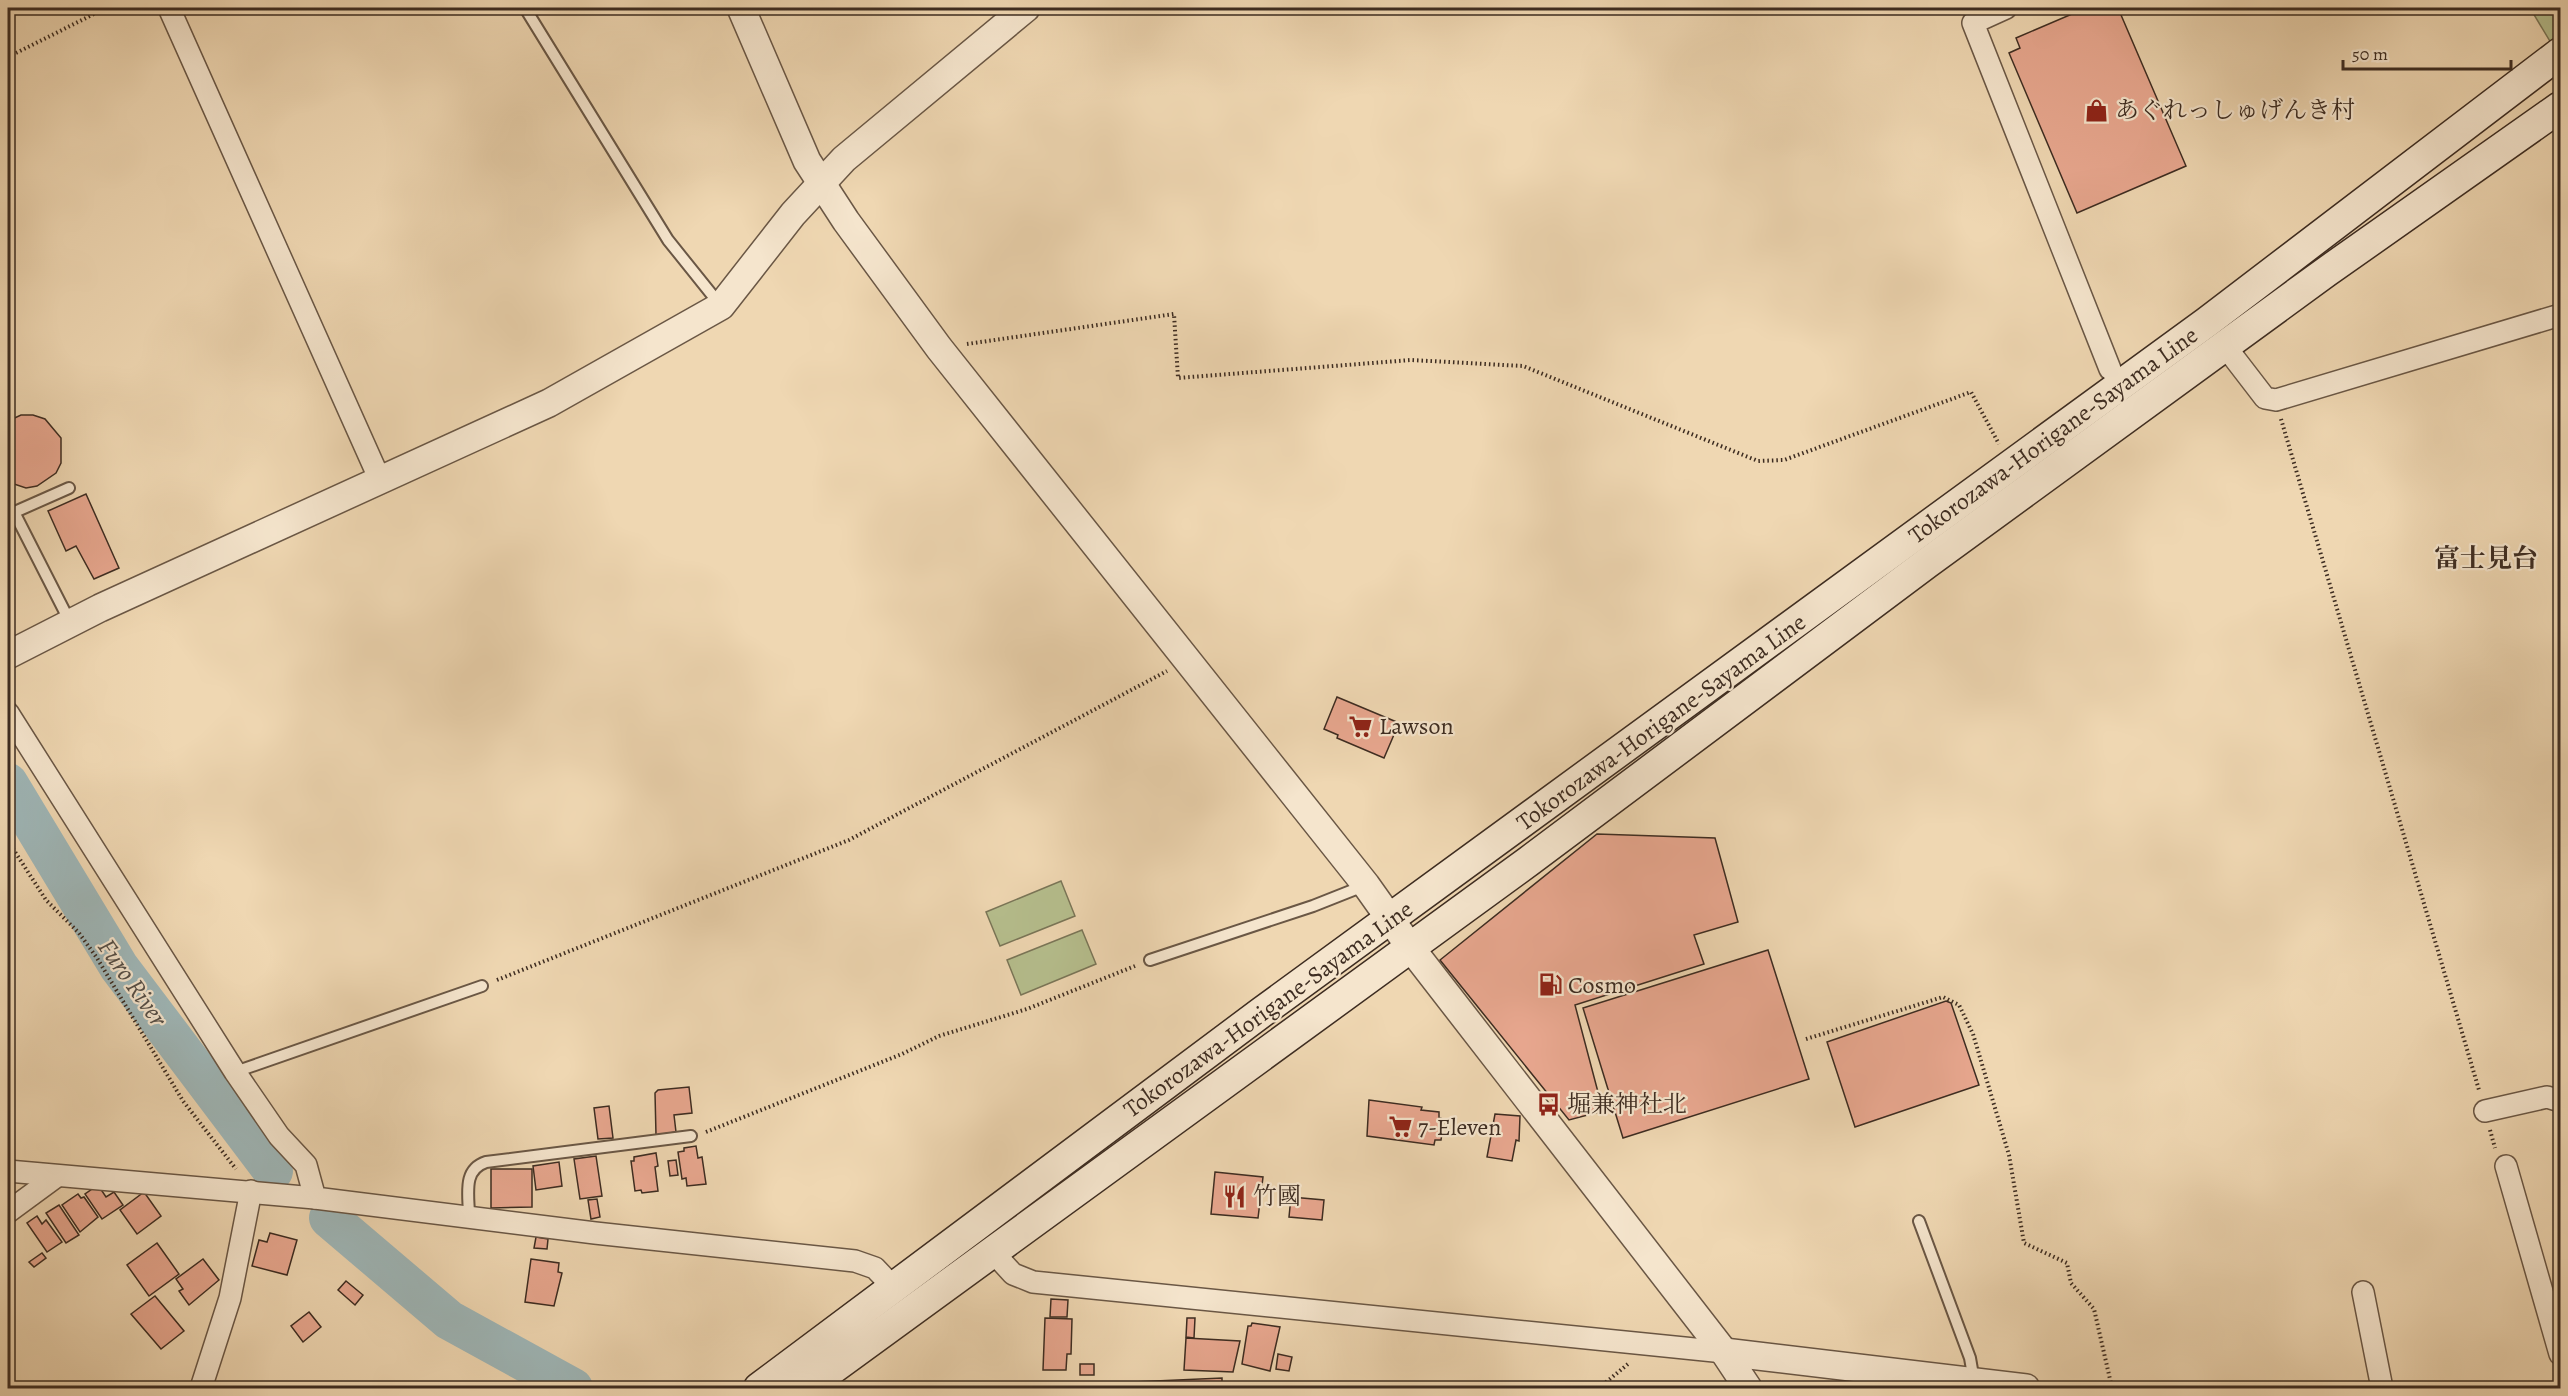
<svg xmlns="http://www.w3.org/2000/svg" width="2568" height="1396" viewBox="0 0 2568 1396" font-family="Alegreya,'Noto Serif JP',serif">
	<rect width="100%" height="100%" fill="#efd7b2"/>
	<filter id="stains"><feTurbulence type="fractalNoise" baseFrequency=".00333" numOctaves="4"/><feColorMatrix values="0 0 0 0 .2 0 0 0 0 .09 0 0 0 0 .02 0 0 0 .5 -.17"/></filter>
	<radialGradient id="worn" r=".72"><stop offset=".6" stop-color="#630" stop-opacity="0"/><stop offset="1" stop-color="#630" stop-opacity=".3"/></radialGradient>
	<!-- green -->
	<g fill="#b6bf8e" stroke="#7a7658" stroke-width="1.5">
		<path d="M2530,8H2560V58Z"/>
		<path d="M1061,881L1075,916L1000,946L986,912Z"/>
		<path d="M1082,930L1096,964L1021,995L1007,960Z"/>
	</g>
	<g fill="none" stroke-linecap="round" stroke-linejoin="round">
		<!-- river -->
		<g stroke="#9fb7b8" stroke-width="40">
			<path d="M8,783L119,967L273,1171"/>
			<path d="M329,1218L449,1320L573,1388"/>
		</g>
	</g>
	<!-- building -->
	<g fill="#e8a78f" stroke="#3d2c21" stroke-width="1.5">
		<path d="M2086,8H2118L2186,166L2077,213L2009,53L2020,48L2016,38Z"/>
		<path d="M21,415H33L45,419L61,438V463L56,473L37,486L26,488L8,482V421Z"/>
		<path d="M86,494L119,568L94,579L76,546L66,551L48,511Z"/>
		<path d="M1337,697L1399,723L1384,758L1337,738L1338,735L1324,729Z"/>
		<path d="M1597,834L1715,838L1738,922L1694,935L1704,964L1575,1005L1603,1111L1569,1120L1440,960Z"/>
		<path d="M1768,950L1809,1079L1623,1138L1583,1008Z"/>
		<path d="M1946,1001L1951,1003L1979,1085L1855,1127L1827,1042Z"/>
		<path d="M689,1087L692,1113L674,1115L676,1132L656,1135L655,1093L658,1090Z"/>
		<path d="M1369,1100L1422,1107L1421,1110L1439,1112V1118L1444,1119L1441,1140H1435L1434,1145L1367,1136Z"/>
		<path d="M609,1106L613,1138L598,1139L594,1108Z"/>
		<path d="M1495,1114L1520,1116L1519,1141L1516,1140L1512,1161L1487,1157Z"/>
		<path d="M696,1146L698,1158L702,1157L706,1184L687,1186L686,1178L682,1179L678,1152L684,1151V1148Z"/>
		<path d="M656,1153L658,1166L655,1167L658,1191L642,1193L641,1190L635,1191L631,1161H634V1157Z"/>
		<path d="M596,1156L602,1196L580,1199L574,1159Z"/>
		<path d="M676,1160L678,1175L670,1176L668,1161Z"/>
		<path d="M559,1162L562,1186L536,1190L533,1166Z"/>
		<path d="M491,1169H532V1207L491,1208Z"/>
		<path d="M1215,1172L1263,1177L1258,1218L1211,1214Z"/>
		<path d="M98,1185L106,1197L114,1192L123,1205L102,1219L85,1194Z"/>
		<path d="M144,1192L161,1216L137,1234L120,1210Z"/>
		<path d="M78,1194L81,1198L84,1197L98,1217L80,1232L62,1205Z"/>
		<path d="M1291,1197L1324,1200L1322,1220L1289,1217Z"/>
		<path d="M597,1199L600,1217L591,1219L588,1200Z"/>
		<path d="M59,1205L79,1235L66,1243L46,1213Z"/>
		<path d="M37,1216L42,1224L46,1220L62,1242L47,1252L27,1223Z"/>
		<path d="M270,1233L297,1240L287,1275L252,1266L259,1240L267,1242Z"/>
		<path d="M536,1237L548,1239L547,1249L534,1248Z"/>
		<path d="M157,1243L179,1274L149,1296L127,1265Z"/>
		<path d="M42,1253L46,1258L34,1267L29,1262Z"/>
		<path d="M203,1259L219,1280L189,1305L179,1291L183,1289L176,1279Z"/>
		<path d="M531,1259L559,1263L558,1272L562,1273L554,1306L525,1302Z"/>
		<path d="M346,1281L363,1295L355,1305L338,1290Z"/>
		<path d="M155,1296L184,1331L161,1349L131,1314Z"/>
		<path d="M1051,1299L1068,1300L1067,1317H1050Z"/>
		<path d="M309,1312L321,1327L303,1342L291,1326Z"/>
		<path d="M1045,1318L1072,1319L1071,1354H1067L1066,1370H1043Z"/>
		<path d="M1187,1318H1195L1194,1338L1186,1337Z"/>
		<path d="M1252,1323L1280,1327L1270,1371L1242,1364L1248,1326H1251Z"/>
		<path d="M1186,1338L1240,1341L1233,1372L1184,1370Z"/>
		<path d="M1278,1354L1292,1357L1289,1371L1276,1369Z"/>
		<rect x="1080" y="1364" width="14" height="11"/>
		<path d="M1222,1378V1388H1043V1386Z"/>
	</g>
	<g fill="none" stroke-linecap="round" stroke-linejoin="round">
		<defs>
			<g id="service">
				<path d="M525,8L668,240L721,306"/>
				<path d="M14,512L70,622"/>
				<path d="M8,515L69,488"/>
				<path d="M1150,960L1313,906L1366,885"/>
				<path d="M235,1072L482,986"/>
				<path d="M469,1217C469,1195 462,1170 486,1162L691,1136"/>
				<path d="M1919,1221L1970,1358L1974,1381"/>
			</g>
			<g id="minor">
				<path d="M169,8L380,480"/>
				<path d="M2006,8L1973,23L2110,369"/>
				<path d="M2225,346L2265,398L2276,400L2560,315"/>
				<path d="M8,713L235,1072L279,1136L306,1165L315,1198L595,1233L855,1261L875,1268L894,1288"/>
				<path d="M2485,1111L2547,1097L2560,1101"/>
				<path d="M2506,1166L2560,1354"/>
				<path d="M8,1171L315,1198"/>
				<path d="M8,1212L57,1176"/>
				<path d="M993,1252L1013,1274L1033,1282L1724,1352"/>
				<path d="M2363,1292L2382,1388"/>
				<path d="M201,1388L230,1298L251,1191"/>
			</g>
			<g id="tertiary">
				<path d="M741,8L807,161L846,221L939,348L1366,885L1410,947L1724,1352L1748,1388"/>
				<path d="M8,655L100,608L549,403L721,306L793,214L844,159L1026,8"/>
				<path d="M1724,1352L2026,1388"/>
			</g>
			<g id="secondary">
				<path d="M759,1388L1262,1012L2207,322L2560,53"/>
				<path d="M806,1388L1529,861L1927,563L2326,272L2560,107"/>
			</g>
		</defs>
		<!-- service casing -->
		<use href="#service" stroke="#6a5745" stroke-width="14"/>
		<!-- minor casing -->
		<use href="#minor" stroke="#6a5745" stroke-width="24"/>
		<!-- tertiary casing -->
		<use href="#tertiary" stroke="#6a5745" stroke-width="30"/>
		<!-- secondary casing -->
		<use href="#secondary" stroke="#3d2c21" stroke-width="33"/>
		<!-- path -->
		<g stroke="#3d2c21" stroke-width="4" stroke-dasharray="1.5 3" stroke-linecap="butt">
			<path d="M8,57L106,8"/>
			<path d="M967,344L1174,314L1178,378L1411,360L1523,366L1758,461L1784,460L1971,392L1999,444"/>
			<path d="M2281,419L2479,1090"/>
			<path d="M8,841L46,900L79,933L97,958L183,1101L236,1169"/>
			<path d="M497,980L849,840L1167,671"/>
			<path d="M1806,1039L1943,997L1959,1005L1973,1034L2009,1155L2024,1243L2067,1263L2071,1283L2094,1309L2112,1388"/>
			<path d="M2490,1130L2495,1148"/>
			<path d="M706,1132L902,1054L939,1036L1027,1009L1135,966"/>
			<path d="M1599,1388L1628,1364"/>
		</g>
		<!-- service -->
		<use href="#service" stroke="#f5e5cd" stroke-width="10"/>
		<!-- minor -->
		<use href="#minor" stroke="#f5e5cd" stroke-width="21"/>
		<!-- tertiary -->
		<use href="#tertiary" stroke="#f5e5cd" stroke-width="27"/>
		<!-- secondary -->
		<use href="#secondary" stroke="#f5e5cd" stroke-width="30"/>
	</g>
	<!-- icons -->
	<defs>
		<symbol id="shop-bare" viewBox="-9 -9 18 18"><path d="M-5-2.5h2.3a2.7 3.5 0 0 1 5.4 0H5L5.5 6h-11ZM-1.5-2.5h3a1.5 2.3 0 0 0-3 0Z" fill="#8f2418" stroke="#f5e5cd" stroke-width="2.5" paint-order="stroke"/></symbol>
		<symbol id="supermarket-bare" viewBox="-9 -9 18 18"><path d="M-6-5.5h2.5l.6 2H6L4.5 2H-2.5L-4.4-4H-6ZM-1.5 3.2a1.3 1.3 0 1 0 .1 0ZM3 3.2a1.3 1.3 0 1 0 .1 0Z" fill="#8f2418" stroke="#f5e5cd" stroke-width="2.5" paint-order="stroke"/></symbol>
		<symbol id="fuel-bare" viewBox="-9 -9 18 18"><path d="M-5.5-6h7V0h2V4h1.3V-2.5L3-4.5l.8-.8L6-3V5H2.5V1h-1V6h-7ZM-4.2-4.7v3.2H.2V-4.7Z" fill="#8f2418" stroke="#f5e5cd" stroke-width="2.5" paint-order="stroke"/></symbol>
		<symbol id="bus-bare" viewBox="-9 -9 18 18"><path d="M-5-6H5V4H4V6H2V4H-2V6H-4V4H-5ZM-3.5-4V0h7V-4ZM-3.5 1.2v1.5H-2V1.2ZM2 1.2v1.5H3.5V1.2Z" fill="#8f2418" stroke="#f5e5cd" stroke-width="2.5" paint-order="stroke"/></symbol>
		<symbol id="restaurant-bare" viewBox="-9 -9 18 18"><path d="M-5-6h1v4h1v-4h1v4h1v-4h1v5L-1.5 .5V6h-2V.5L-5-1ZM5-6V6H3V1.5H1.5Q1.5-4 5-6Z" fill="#8f2418" stroke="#f5e5cd" stroke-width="2.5" paint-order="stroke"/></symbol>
	</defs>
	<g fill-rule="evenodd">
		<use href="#shop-bare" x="2080" y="94" width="33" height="33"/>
		<use href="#supermarket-bare" x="1344" y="710" width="33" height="33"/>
		<use href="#fuel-bare" x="1534" y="968" width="33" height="33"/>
		<use href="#bus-bare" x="1532" y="1088" width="33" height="33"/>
		<use href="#supermarket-bare" x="1384" y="1110" width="33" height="33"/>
		<use href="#restaurant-bare" x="1218" y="1180" width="33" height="33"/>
	</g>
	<g text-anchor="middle" stroke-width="4.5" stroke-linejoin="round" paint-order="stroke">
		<!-- poi labels -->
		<g font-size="24" fill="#3d2c21" stroke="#f5e5cd" text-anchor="start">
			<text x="2115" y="118">あぐれっしゅげんき村</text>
			<text x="1379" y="734">Lawson</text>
			<text x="1568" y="993">Cosmo</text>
			<text x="1567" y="1112">堀兼神社北</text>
			<text x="1418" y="1135">7-Eleven</text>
			<text x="1253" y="1204">竹國</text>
		</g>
		<!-- street labels -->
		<g font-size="24" fill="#3d2c21" stroke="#f5e5cd">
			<text transform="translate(2053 435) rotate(-36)" y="8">Tokorozawa-Horigane-Sayama Line</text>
			<text transform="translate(1661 722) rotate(-36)" y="8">Tokorozawa-Horigane-Sayama Line</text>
			<text transform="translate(1268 1009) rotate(-36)" y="8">Tokorozawa-Horigane-Sayama Line</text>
		</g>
		<!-- neighbourhood labels -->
		<g font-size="26" font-weight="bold" fill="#3d2c21" stroke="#f5e5cd">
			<text x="2486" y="567">富士見台</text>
		</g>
		<!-- water labels -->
		<g font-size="26" font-style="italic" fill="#564f47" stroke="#f5e5cd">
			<text transform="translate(133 982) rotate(55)" y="9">Furo River</text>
		</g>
	</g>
	<!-- margin -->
	<rect width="2568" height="1396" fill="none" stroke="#efd7b2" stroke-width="30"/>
	<rect x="9" y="9" width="2550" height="1378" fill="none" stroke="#3d2c21" stroke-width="3"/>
	<rect x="15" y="15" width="2538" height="1366" fill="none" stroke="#3d2c21" stroke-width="1.5"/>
	<!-- scale -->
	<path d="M2343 60v9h168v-9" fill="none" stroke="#3d2c21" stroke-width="3"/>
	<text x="2352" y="60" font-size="18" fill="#3d2c21" stroke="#f5e5cd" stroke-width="4.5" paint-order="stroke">50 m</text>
	<rect width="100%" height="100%" filter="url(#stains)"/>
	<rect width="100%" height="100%" fill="url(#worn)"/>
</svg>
